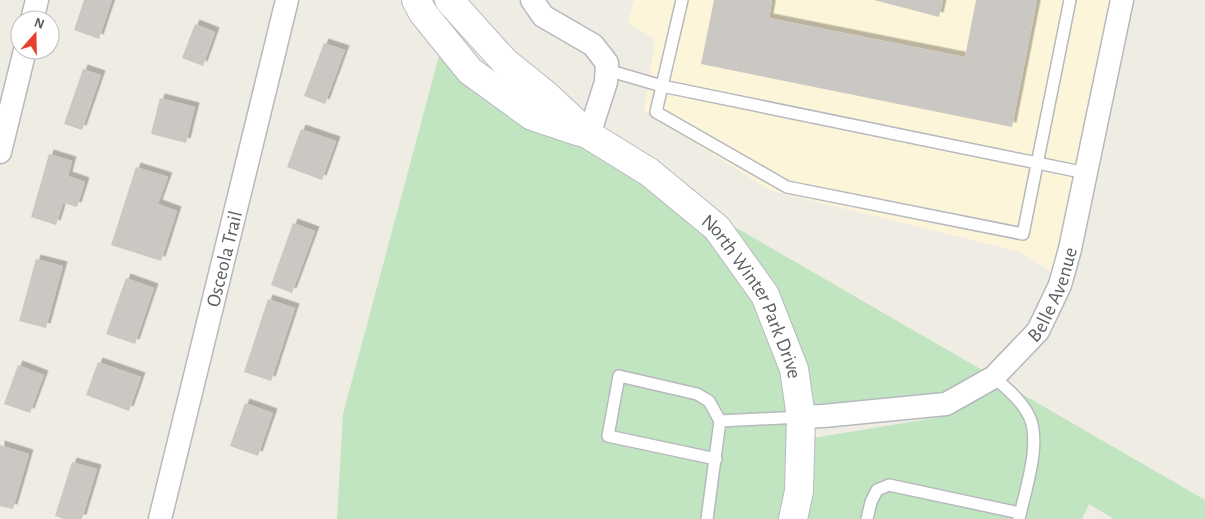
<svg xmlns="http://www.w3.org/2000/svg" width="1205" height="519" viewBox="0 0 1205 519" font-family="'Alegreya Sans',sans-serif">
	<defs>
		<filter id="shadow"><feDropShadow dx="4.5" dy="-4.5" stdDeviation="0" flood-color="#0004"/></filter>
	</defs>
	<rect width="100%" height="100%" fill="#eeece3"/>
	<!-- commercial -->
	<path fill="#fdf5d9" d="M634,0H1111L1059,247L1052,272L1020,252L769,190L644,111L655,39L628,23Z"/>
	<!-- green -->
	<g fill="#c0e5c0">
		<path d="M439,56L583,146L589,152L591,151L643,183L709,237L755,302L783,373L792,429L788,490L782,519H337L343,414Z"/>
		<path d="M728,223L982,370L943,392L812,414Z"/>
		<path d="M1003,383L1205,500V519H1114L1089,504L1082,519H804L813,438L947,416L998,387Z"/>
	</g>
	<!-- building -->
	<g fill="#cbc8c3" filter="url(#shadow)">
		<path d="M84,0H112L99,39L74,30Z"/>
		<path d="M714,0H772L769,18L965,57L976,0H1037L1012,127L701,64Z"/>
		<path d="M874,0H943L939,17Z"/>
		<path d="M195,24L215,32L203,66L182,58Z"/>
		<path d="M324,43L345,50L325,104L304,96Z"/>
		<path d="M83,69L101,75L82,130L64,124Z"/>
		<path d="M160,98L195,107L186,143L151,134Z"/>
		<path d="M301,129L336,141L322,180L287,167Z"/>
		<path d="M49,154L72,161L68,176L85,182L77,207L63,203L56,225L31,217Z"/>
		<path d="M136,167L168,177L158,204L177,211L161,261L111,245Z"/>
		<path d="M293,223L315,231L292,293L271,285Z"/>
		<path d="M36,259L63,266L46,328L19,321Z"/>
		<path d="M126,278L154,288L135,344L106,334Z"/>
		<path d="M268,299L295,308L271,381L244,372Z"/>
		<path d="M98,362L141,377L129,411L86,395Z"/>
		<path d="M18,365L44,375L30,413L4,404Z"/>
		<path d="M245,403L273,413L258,456L230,446Z"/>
		<path d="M0,445L29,454L13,509L0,506Z"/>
		<path d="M72,462L97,469L82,519H64L55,516Z"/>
	</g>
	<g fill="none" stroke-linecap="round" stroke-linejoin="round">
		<defs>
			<g id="lane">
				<path d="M682,0L656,112L787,187L1023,234L1070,0"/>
				<path d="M607,70L662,86L1086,173"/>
				<path d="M994,377C1006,388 1020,399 1028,414C1043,439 1025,491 1019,519"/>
				<path d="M716,459L608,436L619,376L697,394L709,401L720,421"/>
				<path d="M707,519L720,421L801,417"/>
				<path d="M867,519L871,502L877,490L889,485L1020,513"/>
			</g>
			<g id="street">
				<path d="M532,0L543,16L593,45L607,63L606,82L589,135"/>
				<path d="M32,20L37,0"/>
				<path d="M0,152L25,50"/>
				<path id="s1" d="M801,417L823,416L946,404L994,377L1038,331L1060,285L1070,249L1122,0"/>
				<path id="s2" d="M160,519L287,0"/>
			</g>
			<g id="secondary">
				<path d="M416,0L423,13L470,71L532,116L580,132"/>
				<path id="s3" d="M449,0L505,62L546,95L589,135L649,172L717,228L765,295L794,369L801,417L799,491L793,519"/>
			</g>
		</defs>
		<!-- lane casing -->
		<use href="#lane" stroke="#b6b9bd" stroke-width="14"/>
		<!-- street casing -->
		<use href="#street" stroke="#b6b9bd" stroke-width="25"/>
		<!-- secondary casing -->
		<use href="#secondary" stroke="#b7babf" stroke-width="30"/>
		<!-- lane -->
		<use href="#lane" stroke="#fff" stroke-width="11"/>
		<!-- street -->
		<use href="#street" stroke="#fff" stroke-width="22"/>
		<!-- secondary -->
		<use href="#secondary" stroke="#fff" stroke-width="28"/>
	</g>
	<g text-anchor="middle" stroke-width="5" stroke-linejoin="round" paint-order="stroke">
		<!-- street labels -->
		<g font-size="20" fill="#5b5f64" stroke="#fff">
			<text dy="7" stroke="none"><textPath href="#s2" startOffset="268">Osceola Trail</textPath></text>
			<text dy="7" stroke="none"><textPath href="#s1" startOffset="304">Belle Avenue</textPath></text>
			<text dy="7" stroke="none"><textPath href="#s3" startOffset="431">North Winter Park Drive</textPath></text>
		</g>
	</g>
	<!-- north arrow -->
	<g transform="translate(35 35) rotate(20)"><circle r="24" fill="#ffffff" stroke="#bdbfc1"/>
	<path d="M0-4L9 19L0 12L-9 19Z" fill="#e64031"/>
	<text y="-8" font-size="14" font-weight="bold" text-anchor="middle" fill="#5b5f64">N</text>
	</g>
</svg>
